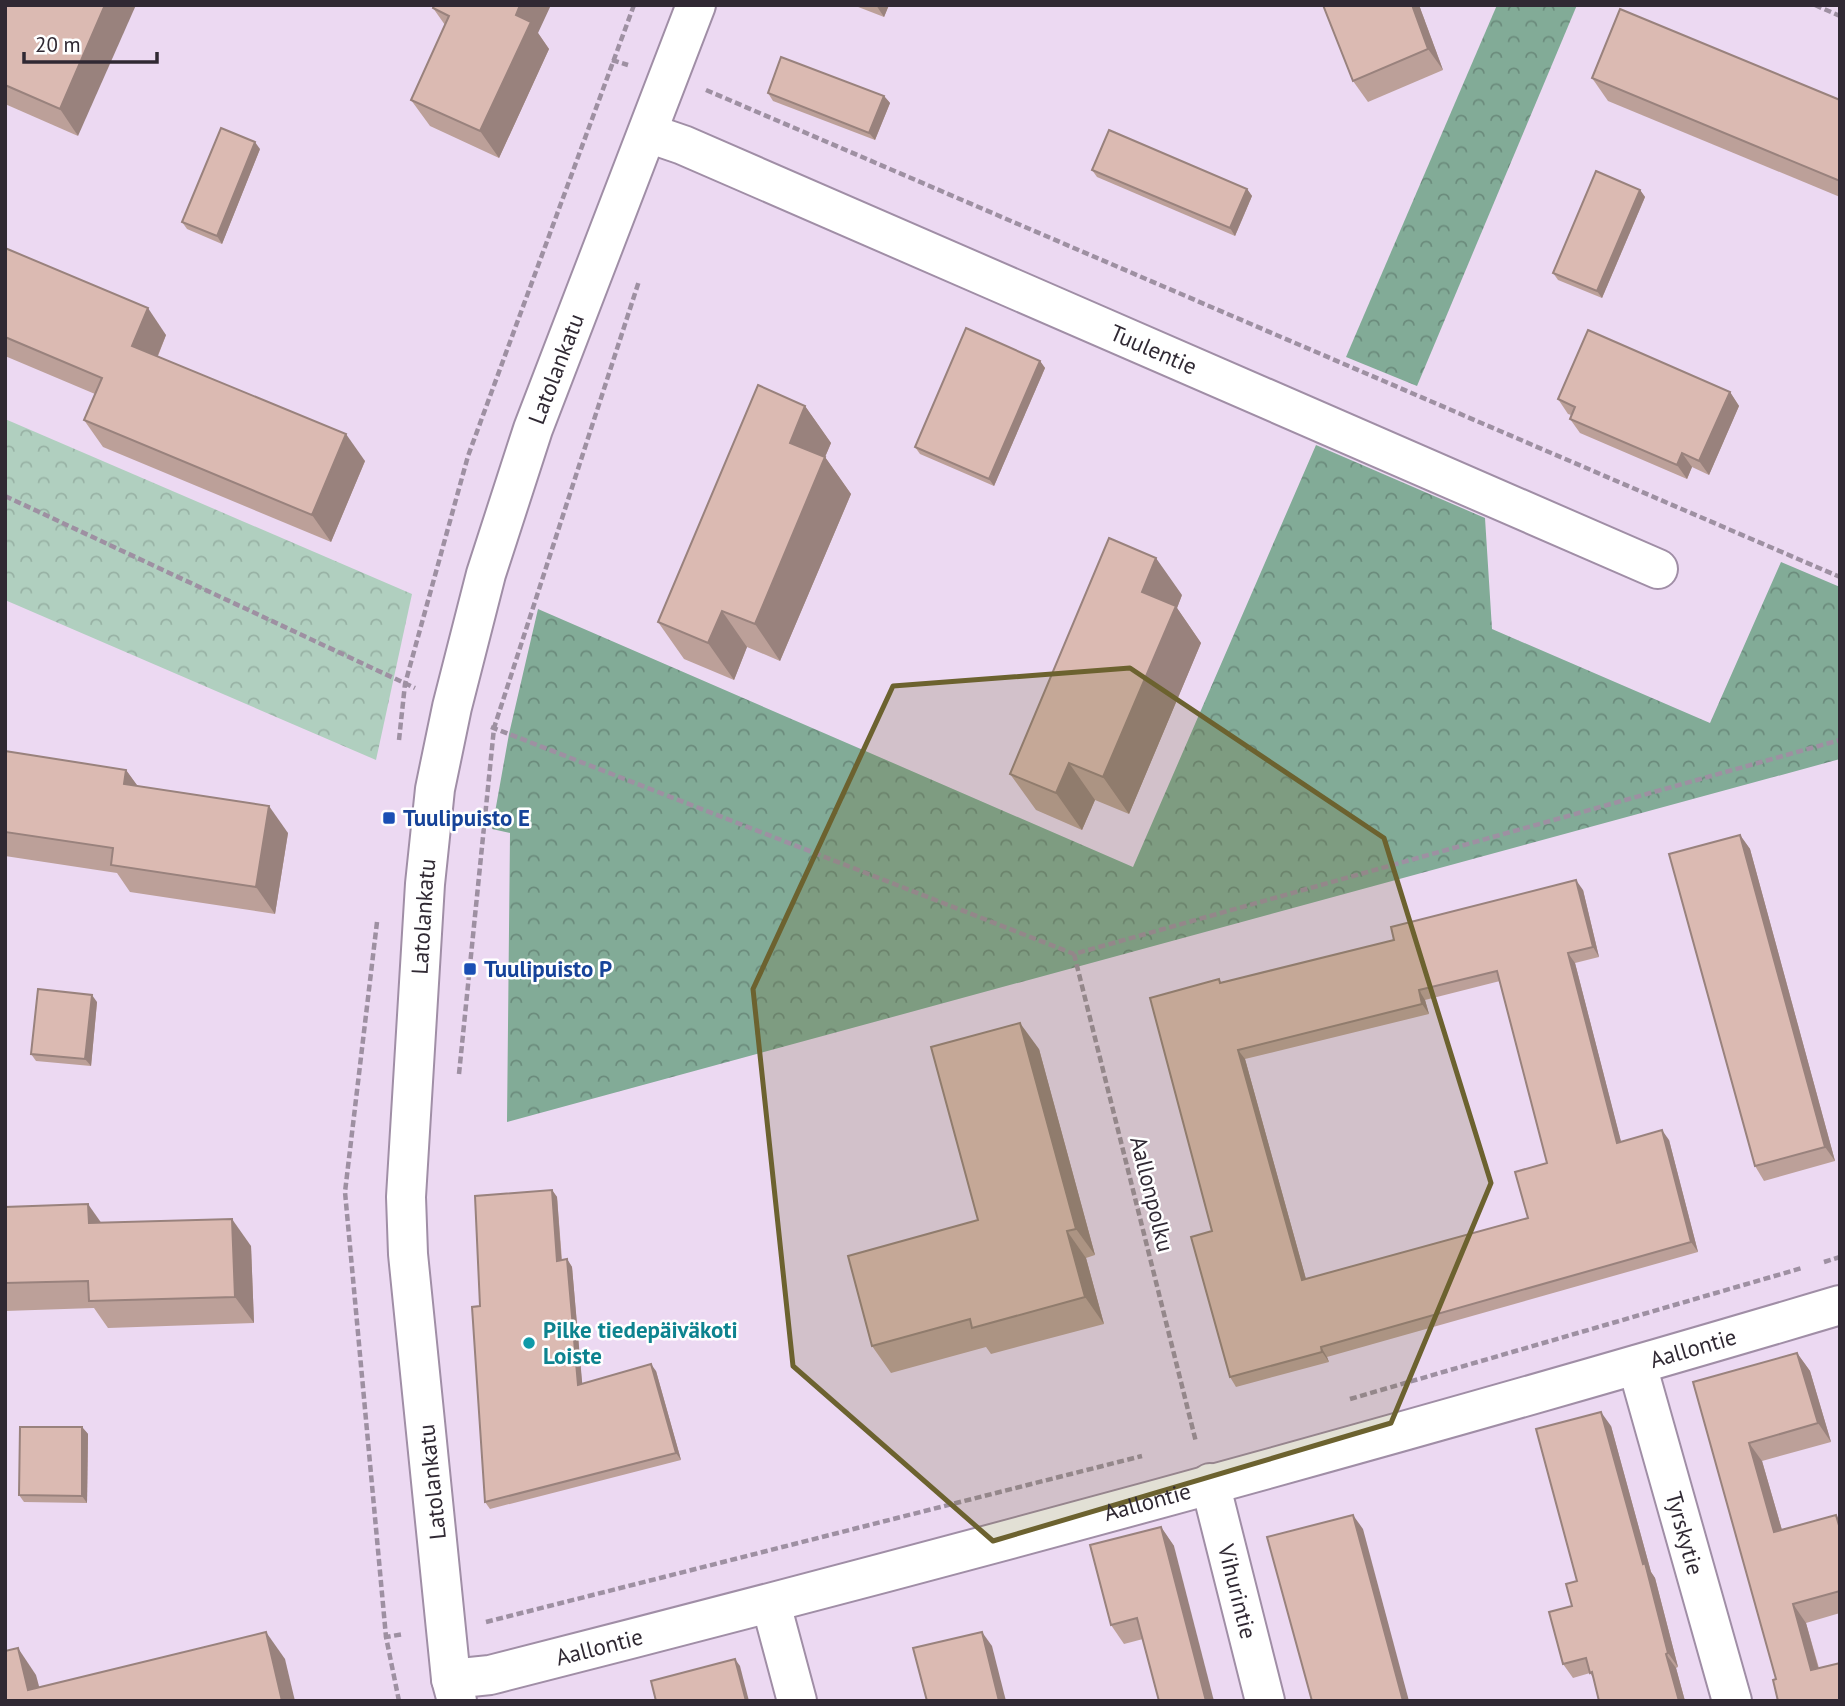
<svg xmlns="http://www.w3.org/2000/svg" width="1845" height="1706" viewBox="0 0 1845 1706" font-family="'PT Sans',sans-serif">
	<defs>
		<pattern id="forest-crowns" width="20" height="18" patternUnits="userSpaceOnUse" patternTransform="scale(1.75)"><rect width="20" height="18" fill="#82ab97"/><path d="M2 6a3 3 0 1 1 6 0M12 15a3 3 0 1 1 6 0" fill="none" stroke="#6b8b7c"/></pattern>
		<pattern id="park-crowns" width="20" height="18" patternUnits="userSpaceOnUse" patternTransform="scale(1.75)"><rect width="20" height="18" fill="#b0cfbf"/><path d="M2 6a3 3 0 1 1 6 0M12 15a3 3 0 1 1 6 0" fill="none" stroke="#98b2a5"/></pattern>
	</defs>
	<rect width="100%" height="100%" fill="#ecd9f2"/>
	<!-- forest -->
	<g fill="url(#forest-crowns)">
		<path d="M1497,5H1577L1417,386L1346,357Z"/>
		<path d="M1316,445L1485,518L1492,629L1710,723L1781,562L1840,587V759L507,1122L510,833L492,829L509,734L538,609L1133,867Z"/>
	</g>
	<!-- park -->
	<path fill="url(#park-crowns)" d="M5,419L412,594L376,760L5,600Z"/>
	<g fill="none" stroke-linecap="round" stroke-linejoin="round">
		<defs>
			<g id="minor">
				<path id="s1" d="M648,133L683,145L1658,569"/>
				<path id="s2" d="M1637,1365L1732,1701"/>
				<path id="s3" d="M1210,1483L1265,1701"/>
				<path d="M771,1604L797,1701"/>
				<path id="s4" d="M451,1679L490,1675C942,1560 1392,1438 1840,1305"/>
				<path id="s5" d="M457,1701L451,1679L408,1254L406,1197L425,884L435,789L452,707L486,574L533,429L696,5"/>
			</g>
		</defs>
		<!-- minor casing -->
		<use href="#minor" stroke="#a08ea6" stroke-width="42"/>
		<!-- path -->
		<g stroke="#9e90a2" stroke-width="4.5" stroke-dasharray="7 3.5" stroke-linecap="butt">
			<path d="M1815,5L1840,16"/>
			<path d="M612,60L628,65"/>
			<path d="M706,90L1840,577"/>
			<path d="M5,496L415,688"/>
			<path d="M491,727L1074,954L1840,740"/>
			<path d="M399,740L405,684L468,456L634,5"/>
			<path d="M377,922L345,1192L386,1637"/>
			<path d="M1074,954L1196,1442"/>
			<path d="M459,1074L494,728L639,281"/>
			<path d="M1824,1262L1840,1257"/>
			<path d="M1350,1399L1802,1268"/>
			<path d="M486,1622L1142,1456"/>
			<path d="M399,1701L386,1637L404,1634"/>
		</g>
		<!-- minor -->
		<use href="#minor" stroke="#fff" stroke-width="38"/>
	</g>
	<!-- wall -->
	<g fill="#bca099" fill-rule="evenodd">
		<path d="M5,5L78,136L5,104Z"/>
		<path d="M853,5H889L884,17Z"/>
		<path d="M1419,5L1443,70L1368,102L1353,81Z"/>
		<path d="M433,8L538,33L549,49L499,158L430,126L411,100L445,25Z"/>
		<path d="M1592,78L1840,100V197L1608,101Z"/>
		<path d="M768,93L884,96L890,103L875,140L773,101Z"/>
		<path d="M260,149L222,244L187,229L182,222Z"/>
		<path d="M1092,170L1247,189L1252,196L1235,236L1097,177Z"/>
		<path d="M1640,190L1645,197L1602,298L1558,280L1553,273Z"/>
		<path d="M5,248L166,335L158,356L365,461L331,542L103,447L84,420L95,394L5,356Z"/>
		<path d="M1040,361L1045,368L994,486L920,454L915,447Z"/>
		<path d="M1730,392L1739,406L1709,475L1692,467L1687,479L1580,433L1570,419L1571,415L1568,414L1558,399Z"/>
		<path d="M805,406L831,443L825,457L851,494L780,661L747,647L734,680L684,659L658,622Z"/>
		<path d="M1182,595L1177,608L1201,643L1129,814L1095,800L1082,830L1036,810L1010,774Z"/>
		<path d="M5,751L126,770L138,787L288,833L275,914L130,892L117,873L5,856Z"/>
		<path d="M1740,835L1750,849L1835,1161L1764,1181L1755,1166Z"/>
		<path d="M1583,890L1599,957L1575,963L1621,1142L1669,1140L1698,1252L1327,1357L1329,1362L1236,1387L1230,1377L1222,983L1394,940ZM1500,981L1547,1163L1528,1218L1306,1279L1245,1059L1429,1014L1425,1000Z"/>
		<path d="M97,1002L91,1066L36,1061L31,1054Z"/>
		<path d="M1039,1049L1095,1255L1086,1258L1104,1324L991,1354L986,1347L891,1373L872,1346L978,1220Z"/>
		<path d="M552,1190L557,1197L562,1260L567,1259L572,1267L582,1384L656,1371L681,1460L490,1509L485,1502L480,1306Z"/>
		<path d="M5,1207L251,1246L254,1323L108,1328L94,1308L5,1311Z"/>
		<path d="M1797,1353L1810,1371L1831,1442L1762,1461L1782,1530L1836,1515L1840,1520V1613L1806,1623L1819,1668L1776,1679L1693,1382Z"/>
		<path d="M1611,1426L1651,1572L1655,1578L1678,1667L1676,1668L1685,1701H1599L1594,1679L1590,1673L1573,1678L1563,1664L1577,1581Z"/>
		<path d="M82,1427L88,1434L87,1503L24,1502L19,1495Z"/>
		<path d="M1161,1527L1174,1546L1143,1639L1124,1644L1111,1625Z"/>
	</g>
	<!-- shaded-wall -->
	<g fill="#99827d">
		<path d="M105,5H136L78,136L60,109Z"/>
		<path d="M520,5H551L538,33L549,49L499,158L480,131L516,15Z"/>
		<path d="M876,5H889L884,17Z"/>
		<path d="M1412,5H1419L1443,70L1428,49Z"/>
		<path d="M884,96L890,103L875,140L869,133Z"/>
		<path d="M255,142L260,149L222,244L217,236Z"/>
		<path d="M1247,189L1252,196L1235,236L1230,228Z"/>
		<path d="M1640,190L1645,197L1602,298L1597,291Z"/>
		<path d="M148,308L166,335L151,372L132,346Z"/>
		<path d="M1040,361L1045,368L994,486L989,479Z"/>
		<path d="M1730,392L1739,406L1709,475L1699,461Z"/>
		<path d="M805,406L831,443L825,457L851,494L780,661L755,624L790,443Z"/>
		<path d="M346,434L365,461L331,542L312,515Z"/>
		<path d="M1682,453L1692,467L1687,479L1677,465Z"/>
		<path d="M1156,558L1182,595L1177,608L1201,643L1129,814L1103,777L1142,592Z"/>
		<path d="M722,611L747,647L734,680L708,643Z"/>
		<path d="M1069,763L1095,800L1082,830L1056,793Z"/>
		<path d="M126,770L145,796L124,784Z"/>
		<path d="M269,806L288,833L275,914L256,887Z"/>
		<path d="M1740,835L1750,849L1835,1161L1825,1147Z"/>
		<path d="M1576,880L1583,890L1599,957L1593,947Z"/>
		<path d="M1568,953L1575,963L1624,1153L1617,1143Z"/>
		<path d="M1419,990L1425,1000L1429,1014L1422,1004Z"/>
		<path d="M92,995L97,1002L91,1066L85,1059Z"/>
		<path d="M1020,1023L1039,1049L1095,1255L1076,1229Z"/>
		<path d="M1238,1050L1245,1059L1309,1290L1302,1280Z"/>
		<path d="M1662,1130L1669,1140L1698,1252L1691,1242Z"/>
		<path d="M552,1190L557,1197L562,1268L557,1261Z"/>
		<path d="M88,1204L107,1231L89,1223Z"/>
		<path d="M232,1219L251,1246L254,1323L235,1297Z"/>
		<path d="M1067,1231L1086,1258L1104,1324L1085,1297Z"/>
		<path d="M567,1259L572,1267L583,1392L578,1385Z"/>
		<path d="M1321,1347L1327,1357L1329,1362L1322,1352Z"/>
		<path d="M1797,1353L1810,1371L1831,1442L1818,1423Z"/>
		<path d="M651,1364L656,1371L681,1460L676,1453Z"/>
		<path d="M1601,1412L1611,1426L1651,1572L1655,1578L1678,1667L1668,1653L1643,1564Z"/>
		<path d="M82,1427L88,1434L87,1503L82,1496Z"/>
		<path d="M1749,1443L1762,1461L1788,1551L1774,1532Z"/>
		<path d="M1353,1515L1363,1529L1409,1701H1403Z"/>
		<path d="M1161,1527L1174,1546L1214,1701H1206Z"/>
		<path d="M1793,1604L1806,1623L1824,1689L1811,1670Z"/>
		<path d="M266,1632L285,1659L295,1701H282Z"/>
		<path d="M982,1632L992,1646L1006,1701H999Z"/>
		<path d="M18,1648L36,1675L43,1701L28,1690Z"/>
		<path d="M1666,1654L1676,1668L1685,1701H1679Z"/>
		<path d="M735,1659L740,1666L749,1701H746Z"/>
	</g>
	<!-- building -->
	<g fill="#dbbab2" stroke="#99827d" stroke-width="2" fill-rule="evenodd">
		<path d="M5,5H105L60,109L5,85Z"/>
		<path d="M434,5H520L516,15L531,22L480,131L411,100L449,16L433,8Z"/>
		<path d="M1323,5H1412L1428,49L1353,81Z"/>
		<path d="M1620,9L1840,100V181L1592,78Z"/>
		<path d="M781,57L884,96L869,133L768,93Z"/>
		<path d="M221,128L255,142L217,236L182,222Z"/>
		<path d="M1109,130L1247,189L1230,228L1092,170Z"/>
		<path d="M1596,171L1640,190L1597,291L1553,273Z"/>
		<path d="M5,248L148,308L132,346L346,434L312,515L84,420L102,378L5,337Z"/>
		<path d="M966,328L1040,361L989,479L915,447Z"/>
		<path d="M1588,330L1730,392L1699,461L1682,453L1677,465L1570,419L1575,407L1558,399Z"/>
		<path d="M758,385L805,406L790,443L825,457L755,624L722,611L708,643L658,622Z"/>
		<path d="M1109,538L1156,558L1142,592L1176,606L1103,777L1069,763L1056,793L1010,774Z"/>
		<path d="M5,751L126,770L124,784L269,806L256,887L111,865L113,848L5,832Z"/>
		<path d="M1740,835L1825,1147L1755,1166L1669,854Z"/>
		<path d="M1576,880L1593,947L1568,953L1617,1143L1662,1130L1691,1242L1321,1347L1322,1352L1230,1377L1191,1237L1212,1231L1150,998L1219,979L1220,983L1394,940L1391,927ZM1497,971L1547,1163L1515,1172L1528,1218L1302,1280L1238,1050L1422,1004L1419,990Z"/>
		<path d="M38,989L92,995L85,1059L31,1054Z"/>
		<path d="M1020,1023L1076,1229L1067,1231L1085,1297L972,1328L970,1319L872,1346L848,1256L978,1220L931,1047Z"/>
		<path d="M552,1190L557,1261L567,1259L578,1385L651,1364L676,1453L485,1502L472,1307L480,1306L475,1196Z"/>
		<path d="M88,1204L89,1223L232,1219L235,1297L89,1301L88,1281L5,1283V1207Z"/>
		<path d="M1797,1353L1818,1423L1749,1443L1774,1532L1836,1515L1840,1529V1591L1793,1604L1811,1670L1840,1663V1701H1778L1773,1680L1776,1679L1693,1382Z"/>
		<path d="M1601,1412L1643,1564L1645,1563L1668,1653L1666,1654L1679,1701H1599L1592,1672L1590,1673L1586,1658L1563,1664L1549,1612L1572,1606L1566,1584L1577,1581L1536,1429Z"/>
		<path d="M20,1427H82V1496L19,1495Z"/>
		<path d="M1353,1515L1403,1701H1312L1267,1537Z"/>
		<path d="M1161,1527L1206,1701H1159L1137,1618L1111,1625L1090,1545Z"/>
		<path d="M266,1632L282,1701H5V1651L18,1648L28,1690Z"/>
		<path d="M982,1632L999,1701H927L913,1648Z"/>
		<path d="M735,1659L746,1701H656L651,1681Z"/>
	</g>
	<!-- marked area -->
	<path fill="#6c622f" fill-opacity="0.2" stroke="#6c622f" stroke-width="5" stroke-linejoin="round" d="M1130,668L1384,838L1491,1183L1391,1423L993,1541L793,1366L753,989L893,686Z"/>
	<!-- markers -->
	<g fill="#1a4fb4" stroke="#fff" stroke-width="2.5">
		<rect x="382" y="811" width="14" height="14" rx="3.5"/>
		<rect x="463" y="962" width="14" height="14" rx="3.5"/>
	</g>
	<circle fill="#0f9aa8" stroke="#fff" stroke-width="2.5" cx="529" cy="1343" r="7"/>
	<g text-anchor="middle" stroke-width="5" stroke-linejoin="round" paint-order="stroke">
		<!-- street labels -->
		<g font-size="23" fill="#302933" stroke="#fff">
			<text dy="8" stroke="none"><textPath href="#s1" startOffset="550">Tuulentie</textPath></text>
			<text dy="8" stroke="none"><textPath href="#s5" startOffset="1354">Latolankatu</textPath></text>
			<text dy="8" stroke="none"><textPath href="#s5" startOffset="788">Latolankatu</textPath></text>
			<text transform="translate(1152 1194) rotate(76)" y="8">Aallonpolku</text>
			<text dy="8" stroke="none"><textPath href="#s4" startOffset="1286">Aallontie</textPath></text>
			<text transform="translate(432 1482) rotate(-96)" y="8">Latolankatu</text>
			<text dy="8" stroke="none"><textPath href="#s4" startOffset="719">Aallontie</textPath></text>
			<text dy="8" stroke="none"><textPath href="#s2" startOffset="175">Tyrskytie</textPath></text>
			<text dy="8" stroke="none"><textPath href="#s3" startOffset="112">Vihurintie</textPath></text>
			<text dy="8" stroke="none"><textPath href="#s4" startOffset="152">Aallontie</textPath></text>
		</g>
		<!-- transit labels -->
		<g font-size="23" font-weight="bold" fill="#164399" stroke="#fff" text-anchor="start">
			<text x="403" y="826">Tuulipuisto E</text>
			<text x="484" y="977">Tuulipuisto P</text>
		</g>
		<!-- culture labels -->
		<g font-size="23" font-weight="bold" fill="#0d838f" stroke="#fff" text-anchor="start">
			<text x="543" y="1338">Pilke tiedepäiväkoti<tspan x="543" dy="26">Loiste</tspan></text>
		</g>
	</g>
	<!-- border -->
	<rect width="1845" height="1706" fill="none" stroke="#302933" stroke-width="14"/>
	<!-- scale -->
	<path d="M24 52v10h133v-10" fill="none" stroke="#302933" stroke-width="3.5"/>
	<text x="35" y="52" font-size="21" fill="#302933" stroke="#ffffff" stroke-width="5" paint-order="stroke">20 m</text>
</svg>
